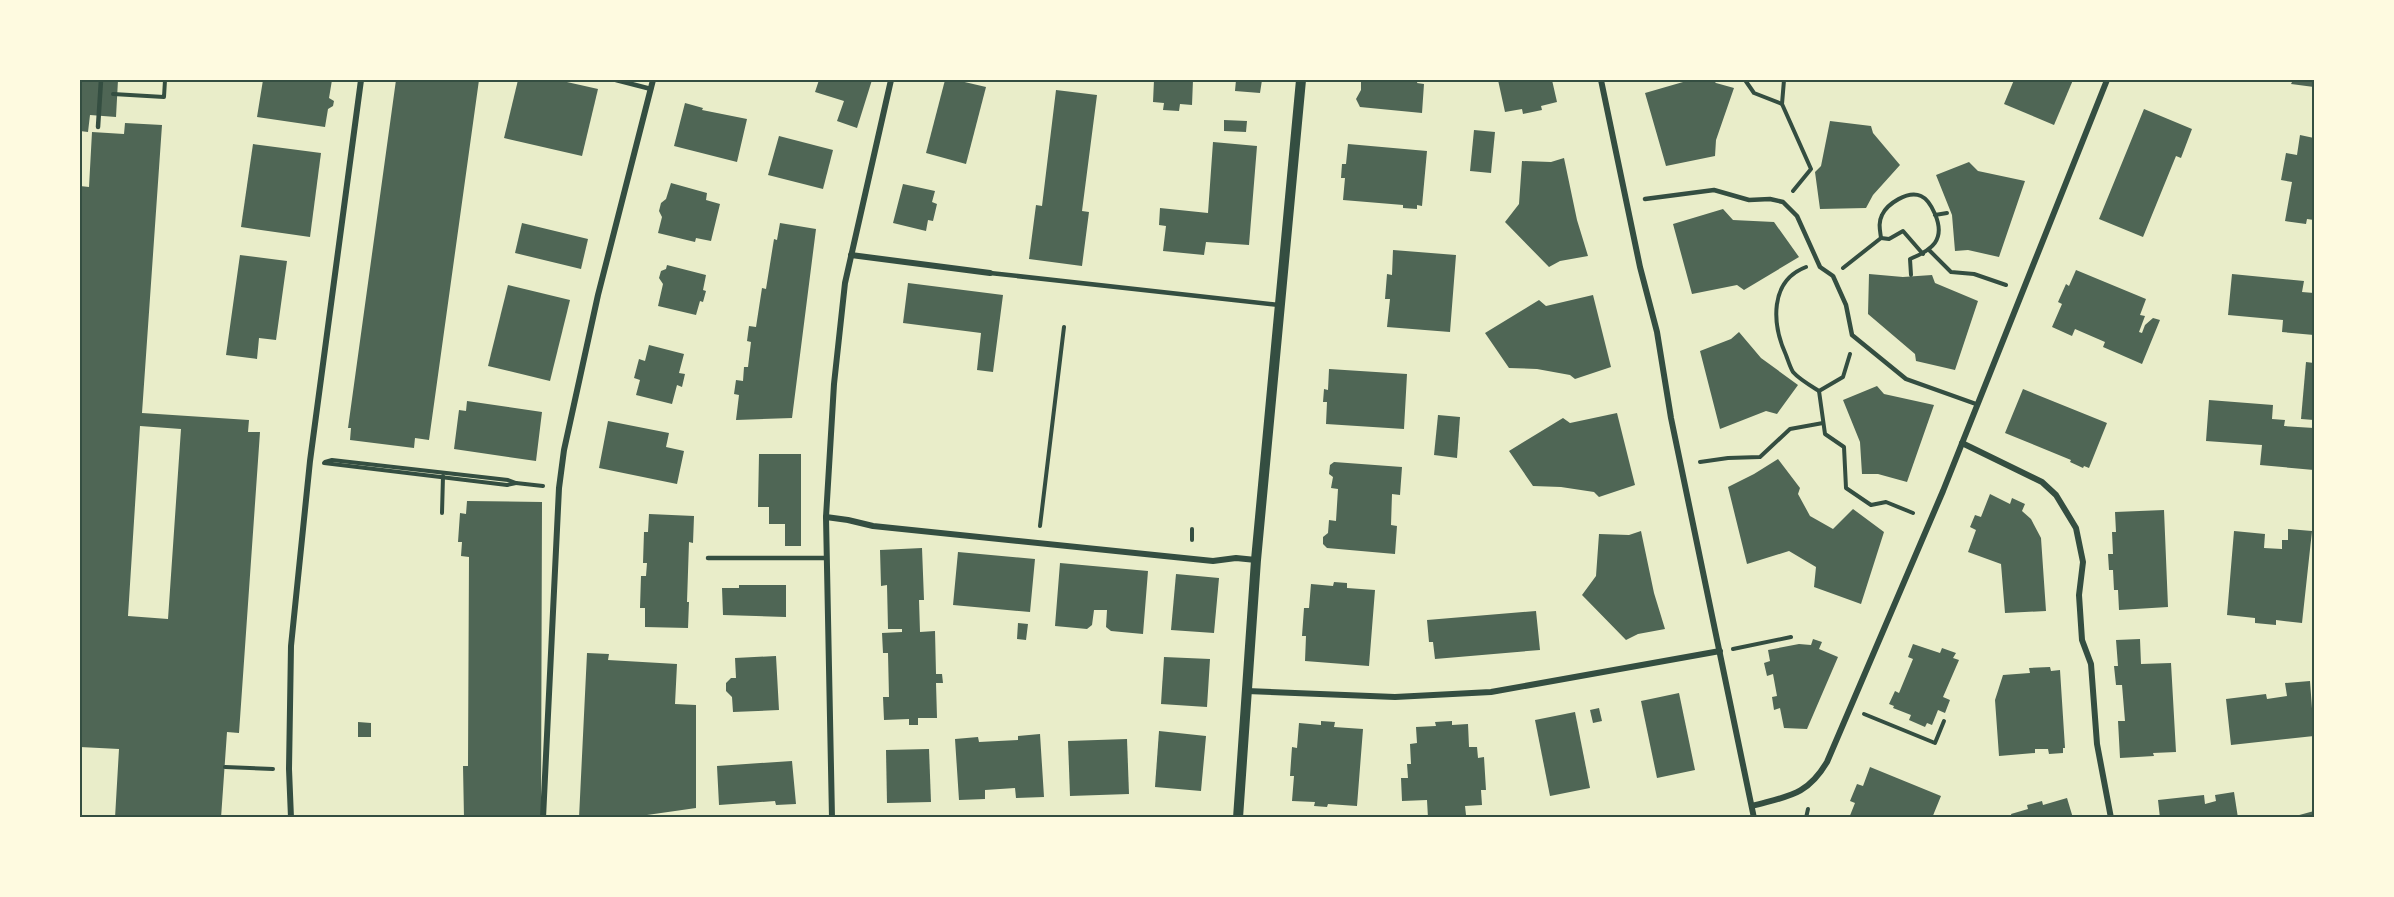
<svg xmlns="http://www.w3.org/2000/svg" width="2394" height="897" viewBox="0 0 2394 897" font-family="Rubik,sans-serif">
	<rect width="100%" height="100%" fill="#e9edc9"/>
	<!-- building -->
	<g fill="#4f6655" fill-rule="evenodd">
		<path d="M80,80H118L116,117L90,115L88,132L80,131Z"/>
		<path d="M263,80H332L329,98L334,101L333,106L328,109L325,127L257,117Z"/>
		<path d="M396,80H479L429,440L415,438L414,448L350,440L351,428H348Z"/>
		<path d="M518,80H558L598,89L582,156L504,138Z"/>
		<path d="M819,80H872L857,128L837,121L844,101L815,92Z"/>
		<path d="M945,80H956L986,87L966,164L926,153Z"/>
		<path d="M1154,80H1193L1192,105L1180,104L1179,111L1163,110L1164,103L1153,102Z"/>
		<path d="M1236,80H1262L1260,93L1235,91Z"/>
		<path d="M1361,80H1418L1417,83L1424,84L1422,113L1360,107L1356,99L1361,90Z"/>
		<path d="M1498,80H1552L1557,102L1541,106L1542,110L1523,114L1522,109L1505,112Z"/>
		<path d="M1690,80H1713L1716,83L1734,88L1716,140L1715,156L1666,166L1645,93Z"/>
		<path d="M2014,80H2073L2054,125L2004,104Z"/>
		<path d="M2293,80H2314V87L2291,84Z"/>
		<path d="M1056,90L1097,95L1082,211L1089,212L1082,266L1029,259L1036,205L1042,206Z"/>
		<path d="M685,103L703,108L702,110L747,119L737,162L674,146Z"/>
		<path d="M2144,109L2192,129L2181,158L2176,156L2143,237L2099,219Z"/>
		<path d="M1224,120L1247,121L1246,132L1224,131Z"/>
		<path d="M1830,121L1871,126L1873,133L1900,165L1873,195L1866,208L1820,209L1815,172L1821,166Z"/>
		<path d="M125,123L162,125L142,413L249,420L248,432H260L239,733L227,732L221,818H115L119,749L80,747V186L89,187L92,132L124,134ZM140,426L181,429L168,619L128,616Z"/>
		<path d="M1474,130L1495,132L1491,173L1470,171Z"/>
		<path d="M2300,135L2314,138V220L2307,219L2306,224L2285,221L2292,182L2281,180L2286,153L2297,155Z"/>
		<path d="M779,136L833,150L823,189L768,175Z"/>
		<path d="M1213,142L1257,146L1249,245L1206,242L1204,255L1163,251L1166,226L1159,225L1160,208L1208,213Z"/>
		<path d="M253,144L321,153L310,237L241,227Z"/>
		<path d="M1348,144L1427,151L1422,206L1417,205V209L1403,208V205L1343,200L1345,178H1341L1342,164H1346Z"/>
		<path d="M1564,158L1577,220L1588,256L1560,261L1549,267L1505,222L1519,204L1522,161L1551,162Z"/>
		<path d="M1969,162L1978,171L2025,181L1999,257L1968,250L1955,251L1952,215L1936,175Z"/>
		<path d="M671,183L707,193L706,200L720,204L711,241L696,238L695,242L658,233L662,217L659,211L661,203L666,199Z"/>
		<path d="M903,184L935,191L932,202L937,204L933,221L928,220L926,231L893,223Z"/>
		<path d="M1723,209L1733,220L1774,222L1799,257L1744,290L1737,285L1692,294L1673,224Z"/>
		<path d="M522,223L588,239L581,269L515,253Z"/>
		<path d="M780,223L816,229L792,418L736,420L739,395L734,394L736,380L743,381L744,367H748L751,342L747,341L749,326L756,327L762,288L766,289L774,239L777,240Z"/>
		<path d="M1393,250L1456,255L1450,332L1387,327L1390,299H1385L1387,274L1392,275Z"/>
		<path d="M240,255L287,261L276,340L259,338L257,359L226,355Z"/>
		<path d="M667,265L706,275L703,290L706,291L703,302L700,301L696,315L658,306L663,284L659,278L661,271L666,269Z"/>
		<path d="M2076,270L2146,299L2140,315L2145,316L2139,332L2142,333L2145,325L2153,318L2160,320L2142,364L2103,347L2105,342L2075,329L2072,336L2052,327L2062,304L2058,302L2066,284L2069,286Z"/>
		<path d="M1869,274L1903,277L1932,275L1935,283L1978,301L1955,370L1916,361L1915,354L1868,314Z"/>
		<path d="M2232,274L2304,281L2302,292L2314,293V335L2282,332L2283,320L2228,315Z"/>
		<path d="M908,283L1003,295L993,372L977,370L981,333L903,323Z"/>
		<path d="M508,285L570,300L550,381L488,366Z"/>
		<path d="M1593,295L1611,367L1575,379L1570,375L1537,369L1509,368L1485,333L1539,300L1546,306Z"/>
		<path d="M1739,332L1761,358L1798,385L1777,414L1766,411L1720,429L1700,351L1731,339Z"/>
		<path d="M649,345L684,354L679,373L685,374L682,387L677,385L672,404L636,395L640,380L634,378L639,359L645,361Z"/>
		<path d="M2306,362L2314,363V420L2301,419Z"/>
		<path d="M1329,369L1407,374L1404,429L1326,424L1327,402H1323L1324,389L1328,390Z"/>
		<path d="M1877,386L1884,394L1934,405L1907,482L1878,474H1862L1860,442L1843,400Z"/>
		<path d="M2023,389L2107,423L2089,468L2084,466L2083,468L2070,462L2071,460L2005,433Z"/>
		<path d="M2209,400L2273,405L2272,419L2285,420L2284,426L2314,428V470L2260,465L2262,445L2206,441Z"/>
		<path d="M467,401L542,412L536,461L454,449L459,410L466,411Z"/>
		<path d="M1617,413L1635,485L1599,497L1594,492L1561,487L1533,486L1509,451L1563,418L1570,423Z"/>
		<path d="M1438,415L1460,417L1457,458L1434,455Z"/>
		<path d="M608,421L669,433L666,447L684,451L677,484L599,468Z"/>
		<path d="M759,454H801V546H785V524H769V507H758Z"/>
		<path d="M1778,459L1800,488L1798,494L1810,516L1833,529L1853,509L1884,532L1861,604L1814,587L1816,567L1789,551L1747,564L1728,487L1754,474Z"/>
		<path d="M1334,462L1402,467L1400,495L1392,494L1391,525L1397,526L1395,554L1327,548L1323,544V537L1328,533L1329,520L1336,521L1338,489L1331,488L1333,477L1329,474L1330,465Z"/>
		<path d="M1990,494L2010,504L2012,498L2025,504L2022,511L2031,519L2041,538L2046,611L2005,613L2001,564L1968,552L1976,530L1970,527L1975,515L1981,517Z"/>
		<path d="M467,501L542,502L541,818H464L463,766H468L469,557L461,556L462,542H458L460,513L466,514Z"/>
		<path d="M2164,510L2168,607L2119,610L2118,590H2114L2113,570H2109L2108,554H2113L2112,532H2116L2115,512Z"/>
		<path d="M649,514L694,516L693,543L689,542L687,602H689L688,628L645,627V608H640L641,576H646L647,563H643L644,532H648Z"/>
		<path d="M2288,529L2312,531L2302,623L2276,620V625L2255,623V618L2227,615L2234,531L2265,534L2264,548L2282,549V540H2288Z"/>
		<path d="M1641,531L1654,593L1665,629L1638,634L1626,640L1582,595L1596,576L1599,534L1629,535Z"/>
		<path d="M922,548L924,600H919L920,632L935,631L936,674H942L943,683H936L937,718H918V725H909V719L884,720L883,697H889L888,653H883L882,633L902,632V629H888L887,585L881,586L880,550Z"/>
		<path d="M958,552L1035,559L1030,612L953,605Z"/>
		<path d="M1060,563L1148,571L1143,634L1111,631L1106,627L1107,610H1094L1092,625L1087,629L1055,626Z"/>
		<path d="M1176,574L1219,578L1214,633L1171,630Z"/>
		<path d="M1334,582L1347,583V588L1375,590L1369,666L1305,661L1306,636H1302L1304,608H1309L1311,584L1333,586Z"/>
		<path d="M739,585H786V617L723,615L722,588H739Z"/>
		<path d="M1536,611L1540,650L1435,659L1433,642H1429L1427,620Z"/>
		<path d="M1018,623L1028,624L1026,640L1017,639Z"/>
		<path d="M1813,639L1822,642L1819,649L1838,657L1807,729L1784,728L1780,708L1774,710L1772,697L1777,696L1773,674L1767,676L1764,663L1770,661L1768,650L1799,644L1811,645Z"/>
		<path d="M2140,639L2141,664L2171,663L2176,752L2153,753L2154,756L2120,758L2118,721H2125L2122,685H2116L2114,666H2118L2116,640Z"/>
		<path d="M1913,644L1940,653L1942,648L1956,653L1953,658L1959,660L1943,697L1950,700L1945,713L1938,710L1932,725L1927,723L1925,727L1909,720L1911,715L1893,708L1894,706L1889,704L1895,691L1899,693L1913,659L1908,657Z"/>
		<path d="M587,653L609,654L608,660L677,664L675,704L696,705V808L626,818H579Z"/>
		<path d="M776,656L779,710L733,712L732,697L726,691V683L731,678H736L735,658Z"/>
		<path d="M1164,657L1210,659L1207,707L1161,704Z"/>
		<path d="M2050,667L2051,671L2060,670L2065,748H2063V753L2049,754L2048,749H2035V753L1999,756L1995,700L2003,675L2030,673L2029,668Z"/>
		<path d="M2310,681L2314,736L2231,745L2226,699L2266,694L2267,699L2287,696L2285,683Z"/>
		<path d="M1679,693L1695,770L1657,778L1641,701Z"/>
		<path d="M1599,708L1602,721L1593,723L1590,710Z"/>
		<path d="M1575,712L1590,788L1550,796L1535,720Z"/>
		<path d="M1321,721L1335,722L1334,727L1363,729L1357,806L1328,804L1327,807L1314,806L1315,802L1292,801L1294,776H1290L1292,747L1297,748L1299,723L1321,725Z"/>
		<path d="M1452,721V725L1468,724L1469,747H1477L1478,758L1484,757L1486,790H1481L1482,805L1465,806L1466,815L1428,818L1427,800L1402,801L1401,778H1408L1407,764H1411L1410,744L1417,743L1416,727L1436,726L1435,722Z"/>
		<path d="M358,722L371,723V737H358Z"/>
		<path d="M1159,731L1206,736L1201,791L1155,787Z"/>
		<path d="M1040,734L1044,797L1016,798L1015,788L985,790V799L959,800L955,739L978,737L979,742L1018,740V736Z"/>
		<path d="M1127,739L1129,794L1070,796L1068,741Z"/>
		<path d="M929,749L931,802L887,803L886,750Z"/>
		<path d="M792,761L796,804L776,805L775,801L719,805L717,766Z"/>
		<path d="M1870,767L1941,796L1932,818H1849L1855,803L1850,801L1857,784L1863,786Z"/>
		<path d="M2234,792L2238,818H2160L2158,800L2204,795L2205,804L2216,801L2215,795Z"/>
		<path d="M2067,798L2073,818H2012L2011,814L2028,809L2027,805L2042,801L2043,805Z"/>
		<path d="M2314,811V818H2292V817Z"/>
	</g>
	<g fill="none" stroke-linecap="round" stroke-linejoin="round">
		<!-- path -->
		<g stroke="#344e41" stroke-width="4">
			<path d="M1745,80L1754,93L1782,104L1811,169L1793,191"/>
			<path d="M113,94L164,97L165,80"/>
			<path d="M1782,104L1784,80"/>
			<path d="M1935,215L1947,213"/>
			<path d="M1881,238L1889,239L1903,231L1923,254"/>
			<path d="M1929,250L1951,272L1974,274L2006,285"/>
			<path d="M1806,267C1769,281 1772,324 1786,355C1788,360 1790,367 1793,372C1799,379 1811,386 1819,391L1843,377L1850,354"/>
			<path d="M1843,268L1881,238C1880,230 1878,223 1882,215C1887,204 1908,190 1921,196C1928,199 1932,207 1935,214C1946,240 1932,250 1910,259L1911,275"/>
			<path d="M1819,391L1825,434L1844,447L1846,488L1871,505L1886,502L1913,513"/>
			<path d="M325,462L332,460L508,480L516,483L543,486"/>
			<path d="M1700,462L1728,458L1760,457L1790,429L1823,423"/>
			<path d="M324,463L507,485L516,483"/>
			<path d="M442,513L443,476"/>
			<path d="M1040,526L1064,327"/>
			<path d="M1192,540V529"/>
			<path d="M1733,649L1791,637"/>
			<path d="M1864,714L1935,743L1944,721"/>
			<path d="M225,767L273,769"/>
			<path d="M1806,818L1808,809"/>
		</g>
		<!-- service -->
		<g stroke="#344e41" stroke-width="4.5">
			<path d="M616,80L651,89"/>
			<path d="M98,127L101,80"/>
			<path d="M1645,199L1714,190L1749,200L1770,199L1783,202L1797,216L1820,267L1833,276L1846,305L1852,335L1906,379L1976,404"/>
			<path d="M990,273L1279,305"/>
			<path d="M708,558H826"/>
		</g>
		<!-- minor -->
		<g stroke="#344e41" stroke-width="6">
			<path d="M1601,80L1640,267L1657,332L1671,418L1754,818"/>
			<path d="M851,255L990,273"/>
			<path d="M1962,443L2042,482L2056,495L2076,528L2083,562L2079,595L2082,640L2091,664L2097,744L2111,818"/>
			<path d="M826,517L848,520L873,526L1213,561L1236,558L1256,560"/>
			<path d="M1247,691L1395,697L1491,692L1720,651"/>
			<path d="M1752,806C1788,796 1807,796 1827,762L1943,491L2107,80"/>
			<path d="M291,818L289,769L291,646L310,461L361,80"/>
			<path d="M543,818L559,488L564,450L598,295L653,80"/>
			<path d="M832,818L826,517L834,384L845,283L891,80"/>
		</g>
		<!-- tertiary -->
		<path stroke="#344e41" stroke-width="10" d="M1238,818L1256,560L1301,80"/>
	</g>
	<!-- border -->
	<rect width="2394" height="897" fill="none" stroke="#fefae0" stroke-width="162"/>
	<rect x="81" y="81" width="2232" height="735" fill="none" stroke="#344e41" stroke-width="2"/>
</svg>
